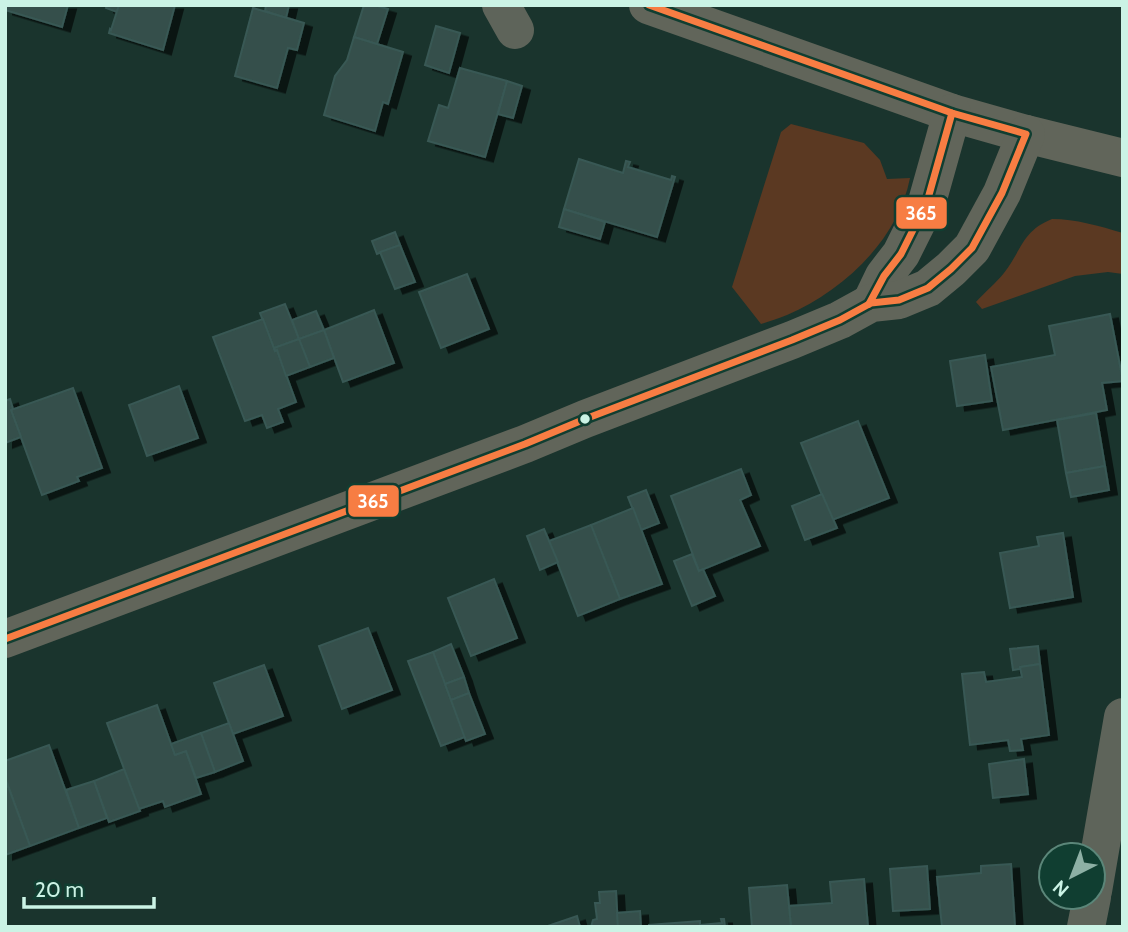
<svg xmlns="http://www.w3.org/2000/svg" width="1128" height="932" viewBox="0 0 1128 932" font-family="Cabin,sans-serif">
	<defs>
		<filter id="shadow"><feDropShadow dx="8" dy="4.5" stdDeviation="0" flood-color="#0009"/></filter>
	</defs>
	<rect width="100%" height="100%" fill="#1a342d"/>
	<!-- green -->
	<g fill="#5b3922">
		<path d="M791,124L864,143L880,160L887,179L910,178C898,240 843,291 787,315C778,319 769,321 761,324L732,287L781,132Z"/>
		<path d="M1052,219C1076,219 1099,226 1123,233V274L1108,272L1075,276L982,309L976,302C985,292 996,283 1004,273C1022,250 1022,231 1052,219Z"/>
	</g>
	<!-- building -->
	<g fill="#34504b" stroke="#395854" stroke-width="2" filter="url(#shadow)">
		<path d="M5,5H68L62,27L5,10Z"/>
		<path d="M107,5H119L117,12L106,8Z"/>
		<path d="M119,5H175L163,50L109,33L110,29L111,30Z"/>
		<path d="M266,5H289L286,18L265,11Z"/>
		<path d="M364,5H374L388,9L377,44L354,37Z"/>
		<path d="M253,8L304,23L297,50L288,48L277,88L235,76Z"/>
		<path d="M436,26L460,33L449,73L425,65Z"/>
		<path d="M354,37L403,52L388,104L383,102L375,131L324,115L335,76L347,60Z"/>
		<path d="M460,68L507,81L485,157L428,141L439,105L448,108Z"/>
		<path d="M507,81L522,86L513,118L498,114Z"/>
		<path d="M579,159L623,173L626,161L630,162L628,167L671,180L672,176L675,177L657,237L564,209Z"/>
		<path d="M564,209L605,222L600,239L559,227Z"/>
		<path d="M395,232L400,245L377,254L372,241Z"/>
		<path d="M400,245L415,282L395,289L380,252Z"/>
		<path d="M467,274L489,329L441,348L419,292Z"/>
		<path d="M285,304L299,339L274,348L260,313Z"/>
		<path d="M374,310L394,363L343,382L324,330Z"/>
		<path d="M316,311L324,330L299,339L292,320Z"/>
		<path d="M1110,314L1123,381L1102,383L1107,410L1003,430L991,367L1055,355L1049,326Z"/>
		<path d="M263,319L275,351L277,350L296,402L278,409L283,422L267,428L262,415L245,421L213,337Z"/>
		<path d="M324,330L334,358L310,367L299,339Z"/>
		<path d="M299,339L310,367L286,376L277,350L275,351L274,348Z"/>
		<path d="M985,355L992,401L957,406L950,361Z"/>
		<path d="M179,386L198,438L147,456L129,405Z"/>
		<path d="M73,388L102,468L77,477L79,481L42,495L11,410Z"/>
		<path d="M10,399L13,409L11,410L21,437L5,443V401Z"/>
		<path d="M1096,413L1105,466L1066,473L1057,420Z"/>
		<path d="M858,421L889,498L832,520L801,443Z"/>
		<path d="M1105,466L1109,490L1071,497L1066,473Z"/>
		<path d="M741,469L751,495L740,500L760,546L699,571L671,496Z"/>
		<path d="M646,490L659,523L641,530L628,497Z"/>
		<path d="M822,494L837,528L805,540L792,506Z"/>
		<path d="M633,508L662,584L620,599L591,525Z"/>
		<path d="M591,525L620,599L578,616L549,541Z"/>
		<path d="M544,529L558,562L540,570L527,536Z"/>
		<path d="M1063,533L1073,597L1010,608L1000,553L1039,546L1037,537Z"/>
		<path d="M692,554L699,571L703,569L715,596L692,606L674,561Z"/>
		<path d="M494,579L517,638L471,656L448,598Z"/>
		<path d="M368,628L392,690L342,709L319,646Z"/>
		<path d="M451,644L464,677L445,684L433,652Z"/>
		<path d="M1038,646L1040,664L1020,667V669L1013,670L1010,649Z"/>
		<path d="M433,652L465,737L441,746L408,661Z"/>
		<path d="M1040,664L1049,735L1021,739L1023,750L1010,751L1008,740L970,745L962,674L984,672L986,682L1022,677L1020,667Z"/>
		<path d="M264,665L283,716L233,734L214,683Z"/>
		<path d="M464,677L469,693L451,700L445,684Z"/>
		<path d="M469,693L485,734L466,741L451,700Z"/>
		<path d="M157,705L175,755L186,751L201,794L165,807L163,801L139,809L107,723Z"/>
		<path d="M229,723L243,761L215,772L201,733Z"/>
		<path d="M201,733L215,772L196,778L186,751L175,755L171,744Z"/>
		<path d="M49,745L79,828L30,846L5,777V761Z"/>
		<path d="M1024,759L1028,794L993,798L989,764Z"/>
		<path d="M124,769L140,811L109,822L94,781Z"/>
		<path d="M94,781L107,818L79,828L66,790Z"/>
		<path d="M8,786L30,846L5,855V787Z"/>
		<path d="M1011,864L1015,927H942L937,877L981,873V866Z"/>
		<path d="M927,866L930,909L893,911L890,869Z"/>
		<path d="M864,879L868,927H791L789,906L832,903L830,882Z"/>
		<path d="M787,885L791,927H752L749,888Z"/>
		<path d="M616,891L618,927H591L593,920L597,919L595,903H600L599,892Z"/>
		<path d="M640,911L641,927H618L617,913Z"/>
		<path d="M577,916L580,927H545Z"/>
		<path d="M721,919H724L725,927H649V925L700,921V925L722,923Z"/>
	</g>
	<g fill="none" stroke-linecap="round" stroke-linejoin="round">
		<!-- street -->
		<g stroke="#5e645a" stroke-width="38">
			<path d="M501,5L515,30"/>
			<path d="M1093,891L1123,717"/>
			<path d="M1086,927L1092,897"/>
		</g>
		<!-- secondary -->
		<g stroke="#61655a" stroke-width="38">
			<path d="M648,5L952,113L1026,134L1123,158"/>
			<path d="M871,303L884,276L901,254L927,202L952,113"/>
			<path d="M5,639L525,444L585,419L792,340L840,320L871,303L899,300L928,288L951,269L972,248L1002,193L1026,134"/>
		</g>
		<defs>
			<g id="bus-1">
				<path d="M869,304L884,276L901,254L927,202L952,113"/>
				<path d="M5,639L525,444L585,419L792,340L840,320L871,303L899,300L928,288L951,269L972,248L1002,193L1026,134L952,113L649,5"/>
			</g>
		</defs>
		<!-- bus-1 casing -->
		<use href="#bus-1" stroke="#103e31" stroke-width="12"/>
		<!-- bus-1 -->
		<use href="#bus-1" stroke="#f77d43" stroke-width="7"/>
	</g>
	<!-- markers -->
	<circle fill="#cbf3e5" stroke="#103e31" stroke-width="2.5" cx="585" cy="419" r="6"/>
	<g stroke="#103e31" stroke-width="2.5">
		<rect x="895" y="196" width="53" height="34" rx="7" fill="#f77d43"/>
		<rect x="347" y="484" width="53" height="34" rx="7" fill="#f77d43"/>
	</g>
	<g font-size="19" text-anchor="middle" font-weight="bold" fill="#fff">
		<text x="921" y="220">365</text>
		<text x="373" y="508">365</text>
	</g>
	<!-- border -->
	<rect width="1128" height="932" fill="none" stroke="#cbf3e5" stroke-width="14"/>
	<!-- north arrow -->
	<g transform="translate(1072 876) rotate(222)"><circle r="33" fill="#103e31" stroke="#5b8679" stroke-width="2"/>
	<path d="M0-5L12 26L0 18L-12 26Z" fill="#8db0a5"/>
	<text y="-10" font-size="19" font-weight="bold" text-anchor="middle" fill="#cbf3e5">N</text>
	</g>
	<!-- scale -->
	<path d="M24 897v10h130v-10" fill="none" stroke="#cbf3e5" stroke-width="3.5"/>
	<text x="35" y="897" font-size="21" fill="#cbf3e5" stroke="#103e31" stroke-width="5" paint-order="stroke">20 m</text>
</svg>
